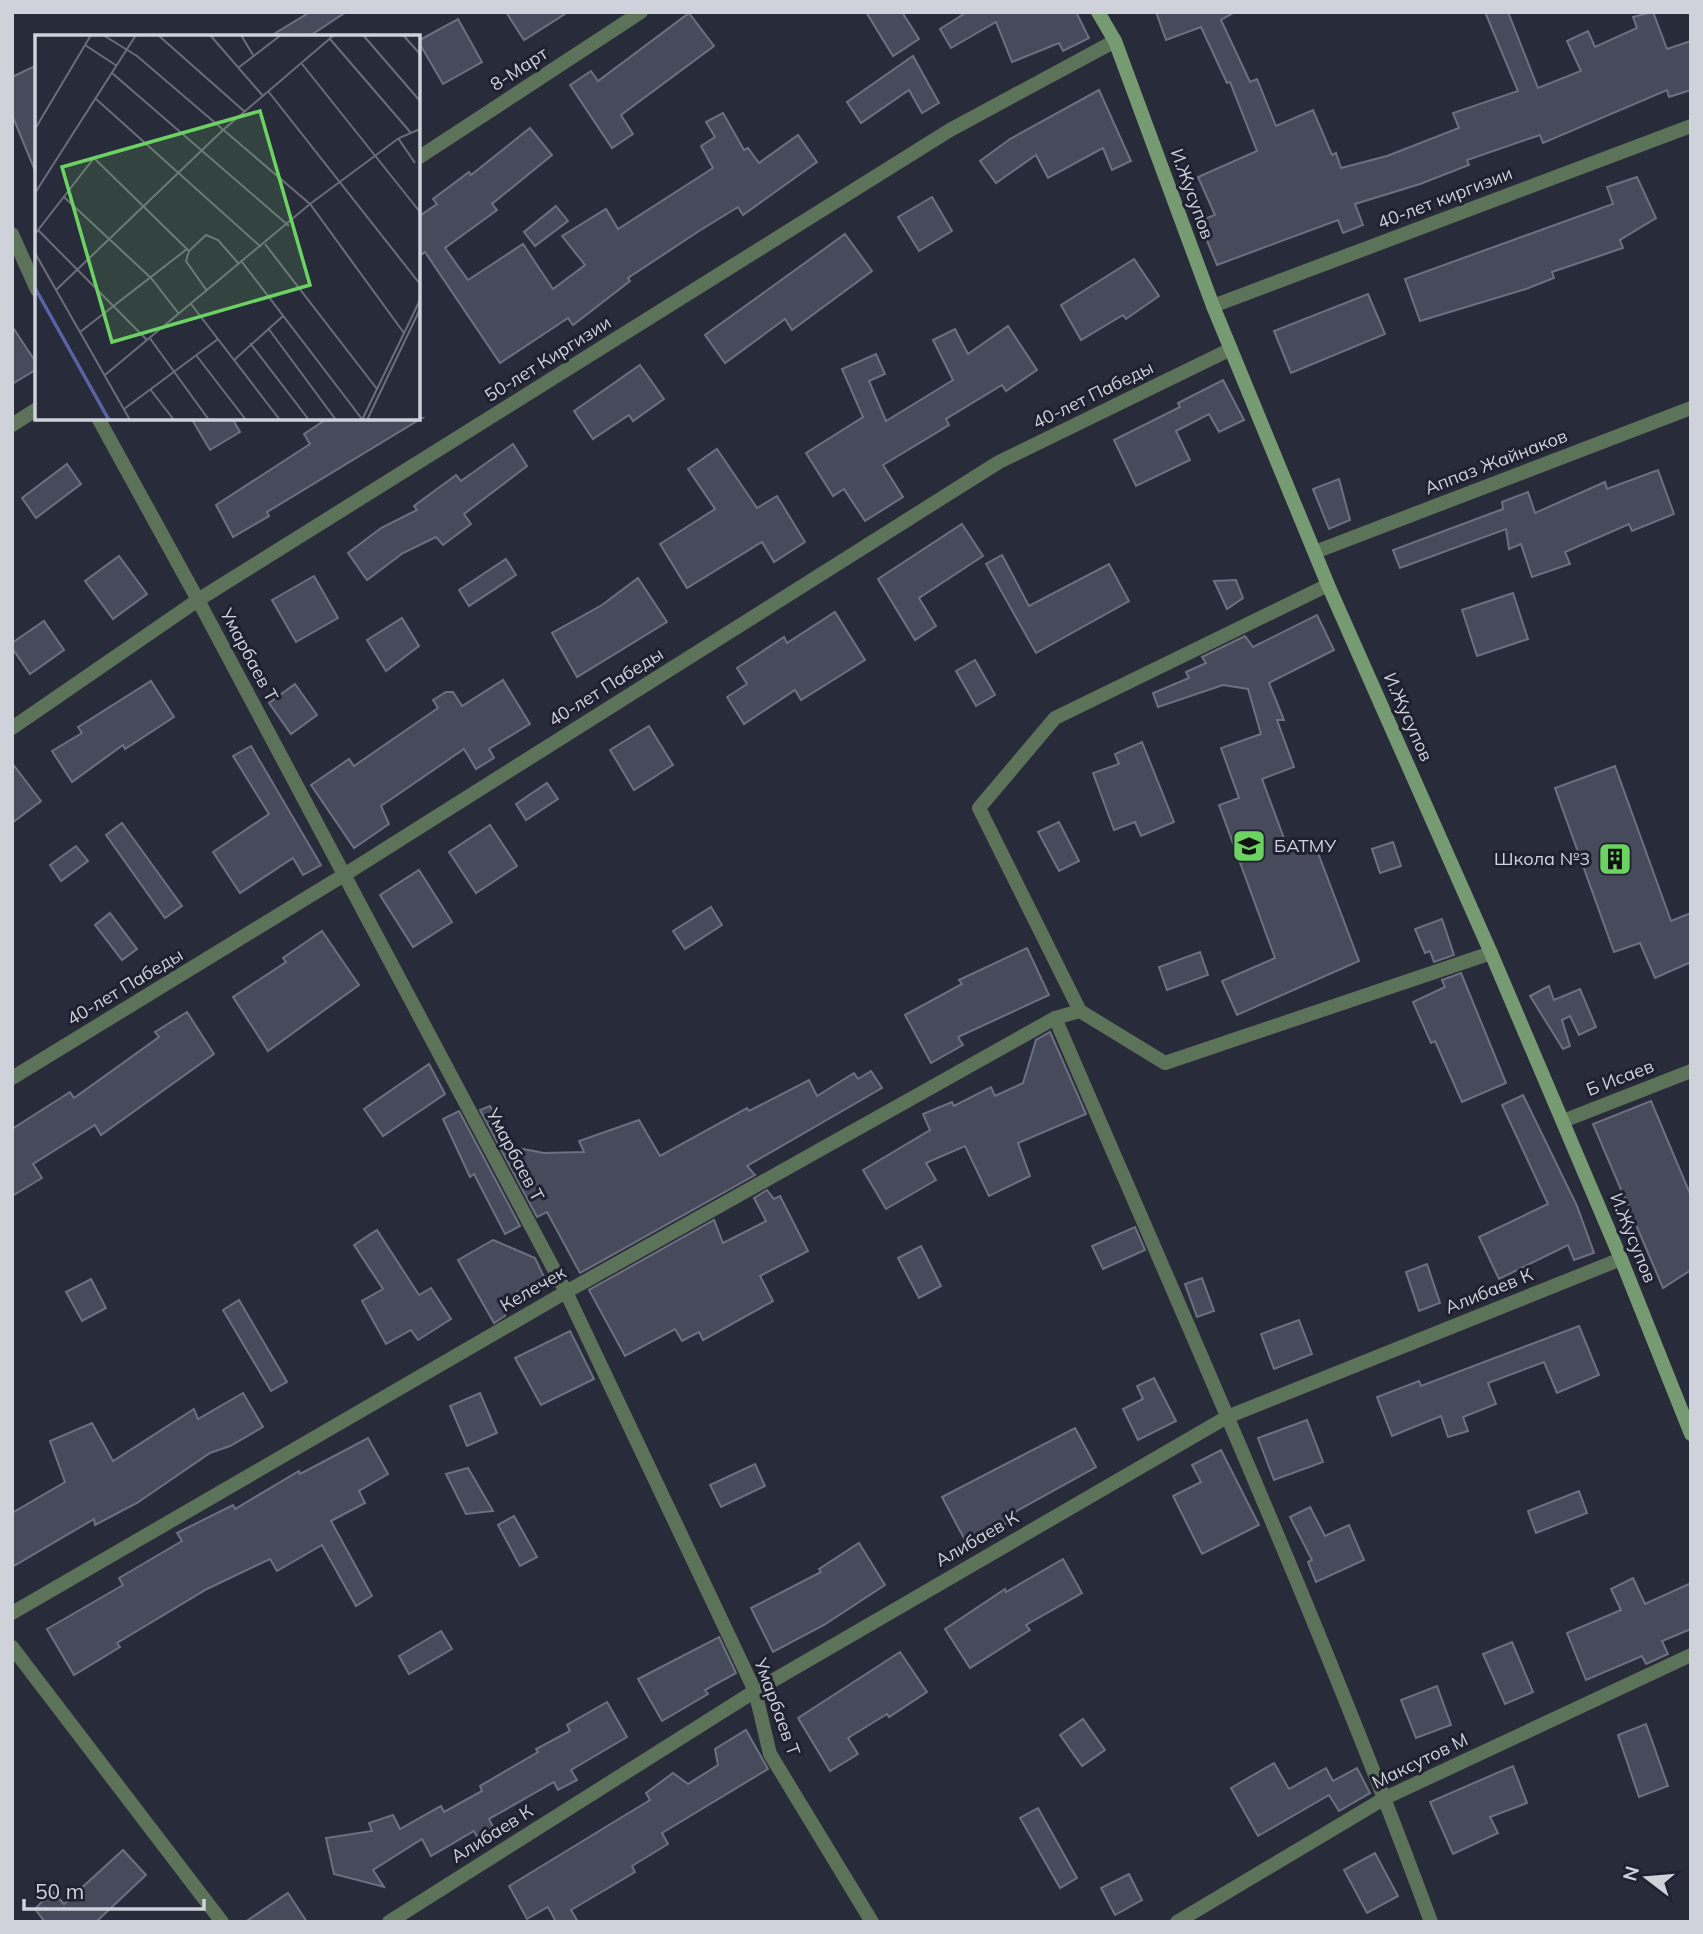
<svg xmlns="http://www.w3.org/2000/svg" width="1703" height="1934" viewBox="0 0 1703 1934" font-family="Mulish,sans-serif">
	<rect width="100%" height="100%" fill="#282b3a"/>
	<!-- building -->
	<g fill="#464a5a" stroke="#6c7081" stroke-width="2">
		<path d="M310,12H346L308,37H269Z"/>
		<path d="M506,12H568L524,40Z"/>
		<path d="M866,12H902L919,39L893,56Z"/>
		<path d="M967,12H1076L1089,38L1063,51L1059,43L1012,62L996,22L951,48L940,29Z"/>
		<path d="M1156,12H1235L1221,20L1250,82L1257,79L1276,126L1313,110L1332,155L1336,153L1341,168L1387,156L1459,128L1453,113L1518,91L1485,12H1508L1538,88L1581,71L1567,41L1588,31L1595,47L1637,28L1633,17L1653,12L1667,49L1691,41V90L1669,97L1667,90L1543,143L1540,135L1467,160L1469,165L1420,184L1355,204L1363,225L1343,233L1338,220L1217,265L1199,221L1215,215L1198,177L1257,151L1230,82L1227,83L1201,27L1166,40Z"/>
		<path d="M689,13L714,46L621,115L633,134L612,148L570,85L591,71L598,81Z"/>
		<path d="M458,19L482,62L443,84L418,41Z"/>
		<path d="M913,56L939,103L922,113L909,90L861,123L847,102Z"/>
		<path d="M37,65V173H36L12,115V77Z"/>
		<path d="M1099,90L1131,161L1112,170L1103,148L1048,178L1036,155L996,183L980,161L1010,139Z"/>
		<path d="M723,113L744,150L748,148L759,163L798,135L817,162L743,215L738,207L699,231L628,278L630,281L573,325L568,318L500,363L425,252L418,257V217L437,204L433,199L469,172L471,175L530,128L552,155L492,204L497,210L445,248L468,280L523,244L553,289L585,265L562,236L606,209L618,229L713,168L701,146L715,137L706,122Z"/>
		<path d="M1637,177L1656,218L1620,240L1623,248L1552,272L1554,278L1526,289L1420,321L1405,279L1613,204L1607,187Z"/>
		<path d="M932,197L952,231L919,251L898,217Z"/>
		<path d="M556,206L568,221L535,246L524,232Z"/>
		<path d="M845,234L872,271L792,330L785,319L725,363L705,335Z"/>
		<path d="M1134,259L1159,296L1126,319L1123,315L1081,340L1061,305Z"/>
		<path d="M1368,294L1385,334L1291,373L1274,331Z"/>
		<path d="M12,326L37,364V369L12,384Z"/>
		<path d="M1008,326L1037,370L1006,391L1002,385L946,419L949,425L883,465L903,497L865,521L844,489L833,496L806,453L863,417L842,369L876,354L885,374L869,381L886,421L953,380L933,340L955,329L968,354Z"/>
		<path d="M640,365L664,399L633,421L629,415L593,439L574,411Z"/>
		<path d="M1223,380L1244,420L1219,432L1209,414L1176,431L1190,460L1136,486L1114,440L1180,407L1178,403Z"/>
		<path d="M191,418H232L240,432L210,450Z"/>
		<path d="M328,418H422L267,512L269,516L233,537L216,505L310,444L304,434Z"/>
		<path d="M513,444L527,466L464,514L471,524L443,545L436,537L403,553L367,580L348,553L381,528L417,510L414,506L456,475L461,481Z"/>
		<path d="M717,449L757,508L777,496L805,542L774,562L762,542L687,588L660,544L715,509L688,469Z"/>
		<path d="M67,464L81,484L36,518L22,498Z"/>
		<path d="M1658,470L1674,514L1632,531L1629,524L1565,552L1570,564L1532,577L1521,544L1509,549L1506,529L1400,568L1393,550L1503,509L1502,502L1528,492L1535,513L1605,482L1607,489Z"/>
		<path d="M1339,479L1350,520L1329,529L1313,489Z"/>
		<path d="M962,524L983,556L919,598L936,626L915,640L878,579Z"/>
		<path d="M1002,555L1029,606L1109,564L1129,601L1036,653L986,564Z"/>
		<path d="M119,556L147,594L113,619L85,581Z"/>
		<path d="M506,559L516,575L469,606L459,590Z"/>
		<path d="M314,576L338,618L296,642L272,600Z"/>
		<path d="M638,578L667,622L577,677L552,633L602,605Z"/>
		<path d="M1236,580L1243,598L1227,609L1214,581Z"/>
		<path d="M1513,593L1528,639L1477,656L1462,610Z"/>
		<path d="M835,612L865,660L801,700L795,690L744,724L727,697L747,684L737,668L784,637L787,643Z"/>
		<path d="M1317,615L1334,650L1269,683L1284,720H1277L1294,767L1262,779L1288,849L1315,845L1359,961L1237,1015L1222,981L1275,958L1219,805L1239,798L1221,748L1261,734L1248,689L1223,685L1158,707L1153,693L1189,678L1186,672L1206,663L1202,657L1245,636L1253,647Z"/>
		<path d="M402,618L419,646L386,671L367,640Z"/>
		<path d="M44,621L64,650L30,674L12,648V643Z"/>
		<path d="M975,660L995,695L976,706L956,671Z"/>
		<path d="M503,680L530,724L489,749L494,758L476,769L464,749L381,806L389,824L354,848L311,785L349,759L354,766L438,708L433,700L446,692H453L462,706Z"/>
		<path d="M151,681L174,717L125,749L123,745L72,782L52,751L82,733L78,727Z"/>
		<path d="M295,684L317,715L291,734L269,703Z"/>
		<path d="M649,726L673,765L634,790L610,750Z"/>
		<path d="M1142,742L1174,822L1141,836L1135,822L1114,830L1093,773L1119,764L1115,754Z"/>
		<path d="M251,746L321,865L303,875L293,858L240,893L213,852L269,814L233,756Z"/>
		<path d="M12,763L41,801L12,823Z"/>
		<path d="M1615,766L1671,921L1691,913V962L1655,978L1640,943L1614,952L1555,788Z"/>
		<path d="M547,783L558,799L526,820L516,804Z"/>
		<path d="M1059,822L1079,861L1059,871L1038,832Z"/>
		<path d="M122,823L182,906L165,918L106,835Z"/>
		<path d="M490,825L517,866L476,893L449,852Z"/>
		<path d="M1393,842L1401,866L1380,873L1372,849Z"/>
		<path d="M76,846L88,861L61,881L50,865Z"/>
		<path d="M419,870L452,922L413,947L380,895Z"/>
		<path d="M711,907L722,925L685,949L673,931Z"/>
		<path d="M110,913L137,949L122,960L95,925Z"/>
		<path d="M1442,919L1454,955L1434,962L1430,951L1425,953L1415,929Z"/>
		<path d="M322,931L359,985L268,1051L233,997L286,962L283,958Z"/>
		<path d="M1027,948L1049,995L958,1037L963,1045L931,1063L905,1015L962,984L959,980Z"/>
		<path d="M1200,952L1208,975L1167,990L1159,967Z"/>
		<path d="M1461,973L1506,1083L1462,1102L1435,1041L1431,1043L1413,1002L1445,987L1442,980Z"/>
		<path d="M1549,986L1554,1000L1580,989L1596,1027L1579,1035L1570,1016L1562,1020L1570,1046L1563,1049L1530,996Z"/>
		<path d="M187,1012L214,1054L101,1135L95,1125L33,1164L42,1178L12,1196V1129L70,1092L74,1098L159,1037L155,1032Z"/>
		<path d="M1050,1032L1086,1114L1018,1143L1030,1176L989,1196L965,1146L926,1163L936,1180L886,1209L863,1170L930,1130L923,1114L952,1102L954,1106L991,1087L995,1096L1023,1083L1036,1040Z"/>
		<path d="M429,1064L445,1094L383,1136L364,1109Z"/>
		<path d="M871,1071L882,1088L747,1166L755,1175L580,1273L547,1212L537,1217L480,1110L490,1106L513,1147L544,1153L584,1152L579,1141L639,1120L660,1156L747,1108L749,1111L809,1080L817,1096L854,1073L858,1079Z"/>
		<path d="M1523,1095L1577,1206L1594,1253L1574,1260L1568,1245L1499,1279L1479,1237L1548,1204L1502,1105Z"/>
		<path d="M1651,1101L1691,1196V1270L1663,1288L1593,1124Z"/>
		<path d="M459,1111L520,1226L505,1234L474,1174L470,1177L443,1119Z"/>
		<path d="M767,1190L774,1199L780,1196L808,1251L760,1276L773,1301L703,1340L699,1332L682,1341L675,1329L625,1356L589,1290L714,1220L723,1243L766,1221L754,1198Z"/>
		<path d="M1135,1227L1145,1250L1103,1269L1092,1246Z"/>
		<path d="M377,1230L419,1295L431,1288L451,1319L418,1340L411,1330L386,1344L362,1301L383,1289L354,1245Z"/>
		<path d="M493,1240L535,1258L545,1279L518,1291L521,1296L507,1304L505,1316L494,1323L458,1260Z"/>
		<path d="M921,1246L941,1286L919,1298L898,1258Z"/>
		<path d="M1427,1264L1440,1303L1419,1311L1406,1272Z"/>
		<path d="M1202,1278L1214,1311L1197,1317L1185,1284Z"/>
		<path d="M91,1279L106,1308L82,1321L66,1292Z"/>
		<path d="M239,1300L287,1382L271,1391L223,1310Z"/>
		<path d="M1299,1320L1312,1354L1274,1369L1261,1334Z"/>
		<path d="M1579,1326L1599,1375L1557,1393L1544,1362L1488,1383L1496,1404L1463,1417L1468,1431L1448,1437L1441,1416L1392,1436L1377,1397L1419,1381L1421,1386Z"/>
		<path d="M570,1331L594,1379L541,1405L515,1358Z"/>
		<path d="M1154,1378L1176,1421L1138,1440L1123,1409L1143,1399L1137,1386Z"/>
		<path d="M243,1393L263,1427L230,1446L210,1453L137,1503L95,1525L94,1519L12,1567V1513L65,1482L50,1441L92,1423L113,1461L194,1409L198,1419Z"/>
		<path d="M480,1393L497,1433L467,1446L450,1406Z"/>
		<path d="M1307,1420L1323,1462L1274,1480L1258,1438Z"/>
		<path d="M1075,1428L1096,1467L1004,1518L1007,1523L967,1544L942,1497Z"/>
		<path d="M368,1438L388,1474L359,1491L365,1503L331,1521L372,1596L356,1606L322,1545L277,1571L270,1559L207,1589L117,1643L120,1647L74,1675L47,1629L123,1585L119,1578L182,1541L177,1533L233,1505L235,1509L299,1471L300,1474Z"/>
		<path d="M1221,1450L1259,1525L1202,1554L1173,1496L1201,1482L1192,1465Z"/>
		<path d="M755,1464L765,1486L721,1507L710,1485Z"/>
		<path d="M468,1468L493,1511L466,1514L446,1474Z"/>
		<path d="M1579,1491L1587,1513L1536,1533L1528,1511Z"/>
		<path d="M1310,1507L1325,1536L1349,1525L1364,1560L1316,1582L1308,1562L1312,1560L1290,1517Z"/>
		<path d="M514,1516L537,1557L520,1566L498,1525Z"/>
		<path d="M859,1543L885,1585L824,1625L773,1652L751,1608L821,1572L819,1569Z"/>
		<path d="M1063,1559L1082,1593L1026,1625L1030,1630L970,1668L945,1629L1005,1589L1006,1592Z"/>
		<path d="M1633,1578L1645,1604L1691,1583V1629L1662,1641L1668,1654L1646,1664L1642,1656L1586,1680L1567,1633L1621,1610L1611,1589Z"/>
		<path d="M441,1631L452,1649L409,1674L399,1656Z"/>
		<path d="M719,1637L736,1673L705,1690L708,1694L662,1721L638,1679Z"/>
		<path d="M1512,1642L1533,1692L1505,1704L1483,1654Z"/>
		<path d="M900,1652L927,1692L889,1717L887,1714L848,1738L858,1754L830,1771L798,1718Z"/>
		<path d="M1437,1686L1451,1725L1416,1738L1401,1700Z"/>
		<path d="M607,1702L627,1737L571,1770L577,1780L558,1790L554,1782L489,1819L493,1827L477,1837L474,1831L431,1856L422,1839L373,1870L384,1887L334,1874L326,1838L372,1831L369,1823L393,1815L400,1829L441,1806L444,1812L482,1791L480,1786L538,1752L536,1749L570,1731L567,1725Z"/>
		<path d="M1083,1719L1105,1750L1082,1766L1060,1735Z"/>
		<path d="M1646,1724L1668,1786L1639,1797L1618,1735Z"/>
		<path d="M746,1730L768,1769L662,1833L668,1844L632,1866L635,1872L571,1910L578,1922H556L548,1907L527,1919L509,1886L650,1800L646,1793L673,1773L688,1784L718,1765L715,1749Z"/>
		<path d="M1274,1763L1289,1789L1326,1768L1333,1781L1357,1768L1370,1793L1339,1811L1329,1795L1258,1836L1231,1788Z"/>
		<path d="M1513,1766L1527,1803L1490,1817L1498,1833L1453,1854L1430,1802Z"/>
		<path d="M1038,1808L1077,1878L1060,1888L1020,1818Z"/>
		<path d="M123,1850L146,1875L96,1922H45L35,1909L52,1891L64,1904Z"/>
		<path d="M1375,1853L1398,1896L1367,1913L1344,1870Z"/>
		<path d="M1129,1874L1142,1900L1115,1915L1101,1888Z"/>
		<path d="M288,1893L307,1922H245Z"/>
	</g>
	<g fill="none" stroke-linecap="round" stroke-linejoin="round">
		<!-- street -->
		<g stroke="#5c7359" stroke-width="14">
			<path d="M418,158L641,12"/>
			<path d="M12,234L37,290"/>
			<path d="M1213,306L1691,126"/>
			<path d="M98,418L198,600L566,1292L755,1691L770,1754L872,1922"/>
			<path d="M12,425L37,409"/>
			<path d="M1315,552L1691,408"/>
			<path d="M1328,585L1055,718L979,808L1080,1011L1165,1063L1491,953"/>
			<path d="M12,728L198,600L950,130L1115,41"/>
			<path d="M1055,1018C1184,1317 1318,1616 1431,1922"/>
			<path d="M12,1078L344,875L999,462L1231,349"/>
			<path d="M1563,1121L1691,1071"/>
			<path d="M12,1613L566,1292L1055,1018L1080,1011"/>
			<path d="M12,1647L222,1922"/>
			<path d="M389,1922L755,1691L1227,1417L1621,1259"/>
			<path d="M1177,1922L1385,1798L1691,1655"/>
		</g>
		<!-- secondary -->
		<path stroke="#769a71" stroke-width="14" d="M1098,12L1115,41L1213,306L1328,585L1491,953L1621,1259L1691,1434"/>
	</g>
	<!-- icons -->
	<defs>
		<symbol id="university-square" viewBox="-11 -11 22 22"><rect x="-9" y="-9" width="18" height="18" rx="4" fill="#6cd362" stroke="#1f2130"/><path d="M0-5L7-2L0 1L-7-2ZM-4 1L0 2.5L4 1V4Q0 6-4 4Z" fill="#111"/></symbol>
		<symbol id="building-square" viewBox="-11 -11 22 22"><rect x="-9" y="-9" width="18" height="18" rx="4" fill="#6cd362" stroke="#1f2130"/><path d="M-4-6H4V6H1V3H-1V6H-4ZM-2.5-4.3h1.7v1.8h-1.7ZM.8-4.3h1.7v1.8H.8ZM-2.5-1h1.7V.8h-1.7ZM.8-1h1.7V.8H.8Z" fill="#111"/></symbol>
	</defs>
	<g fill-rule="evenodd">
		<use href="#university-square" x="1230" y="827" width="38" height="38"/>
		<use href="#building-square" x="1596" y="840" width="38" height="38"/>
	</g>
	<g text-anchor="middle" stroke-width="6" stroke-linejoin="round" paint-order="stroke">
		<!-- street labels -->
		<g font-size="18" fill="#cfd2db" stroke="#1f2130">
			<text transform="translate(519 69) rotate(-33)" y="6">8-Март</text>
			<text transform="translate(1192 194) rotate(70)" y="6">И.Жусупов</text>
			<text transform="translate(1445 198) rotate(-21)" y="6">40-лет киргизии</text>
			<text transform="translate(548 359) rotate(-32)" y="6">50-лет Киргизии</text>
			<text transform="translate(1093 395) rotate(-26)" y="6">40-лет Пабеды</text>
			<text transform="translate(1496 462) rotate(-21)" y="6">Аппаз Жайнаков</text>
			<text transform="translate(249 655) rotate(62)" y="6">Умарбаев Т</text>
			<text transform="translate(606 687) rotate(-32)" y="6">40-лет Пабеды</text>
			<text transform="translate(1408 717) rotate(66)" y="6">И.Жусупов</text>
			<text transform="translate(125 987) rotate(-31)" y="6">40-лет Пабеды</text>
			<text transform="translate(1620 1078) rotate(-21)" y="6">Б Исаев</text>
			<text transform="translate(515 1155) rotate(62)" y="6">Умарбаев Т</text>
			<text transform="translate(1633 1238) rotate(68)" y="6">И.Жусупов</text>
			<text transform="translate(533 1289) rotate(-30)" y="6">Келечек</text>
			<text transform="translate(1489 1291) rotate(-22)" y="6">Алибаев К</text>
			<text transform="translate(977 1539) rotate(-30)" y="6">Алибаев К</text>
			<text transform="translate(777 1707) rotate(70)" y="6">Умарбаев Т</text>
			<text transform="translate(1420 1761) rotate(-26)" y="6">Максутов М</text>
			<text transform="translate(492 1834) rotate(-32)" y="6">Алибаев К</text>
		</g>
		<!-- poi labels -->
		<g font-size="18" fill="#cfd2db" stroke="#1f2130" text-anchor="start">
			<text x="1274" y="852">БАТМУ</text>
			<text x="1590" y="865" text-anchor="end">Школа №3</text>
		</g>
	</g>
	<!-- overview -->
	<g transform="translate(35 35)">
		<rect width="385" height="385" fill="#282b3a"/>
		<path fill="none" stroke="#5a63a6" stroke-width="3.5" d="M0,253L74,385"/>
		<path fill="none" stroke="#6b6e7a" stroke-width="2" d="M68,0L102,21L275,169L369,298M123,0L210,77M175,0L228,61M206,0L218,20M328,0L385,66M368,0L385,19M295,4L376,98M50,10L82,31M267,29L385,177M203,33L246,0M77,38L254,191M233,56L385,249M61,64L226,212M0,94L56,0M363,103L380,128M0,158L101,0M29,162L116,243L144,279M3,195L112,305M0,199L59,123L154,216M230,209L342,354M0,218L95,385M207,227L327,384M21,255L188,95L299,0M172,256L151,226L154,216L171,200L183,205L204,229M156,269L245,385M233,293L301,385M45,297L152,214M114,302L174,385M215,308L274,385M161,320L211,385M199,325L248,281M70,340L275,169L364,103L385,94M115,354L139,385M89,374L183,304M327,385L385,265M332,385L385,274"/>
		<path fill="#6cd362" fill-opacity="0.15" stroke="#6cd362" stroke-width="3.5" d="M225,76L275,250L77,307L27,132Z"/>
		<rect width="385" height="385" fill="none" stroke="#cfd2db" stroke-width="3.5"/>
	</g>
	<!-- border -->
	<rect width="1703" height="1934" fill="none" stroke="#cfd2db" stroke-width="28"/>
	<!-- north arrow -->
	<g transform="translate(1647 1878) rotate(286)" stroke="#1f2130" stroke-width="5" paint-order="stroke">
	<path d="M0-5L12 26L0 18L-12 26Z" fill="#cfd2db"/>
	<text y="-10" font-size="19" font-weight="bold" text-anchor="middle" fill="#cfd2db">N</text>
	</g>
	<!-- scale -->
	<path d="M24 1899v10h180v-10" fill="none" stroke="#cfd2db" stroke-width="3.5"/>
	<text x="35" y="1899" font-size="21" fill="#cfd2db" stroke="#1f2130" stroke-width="5" paint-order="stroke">50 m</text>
</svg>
